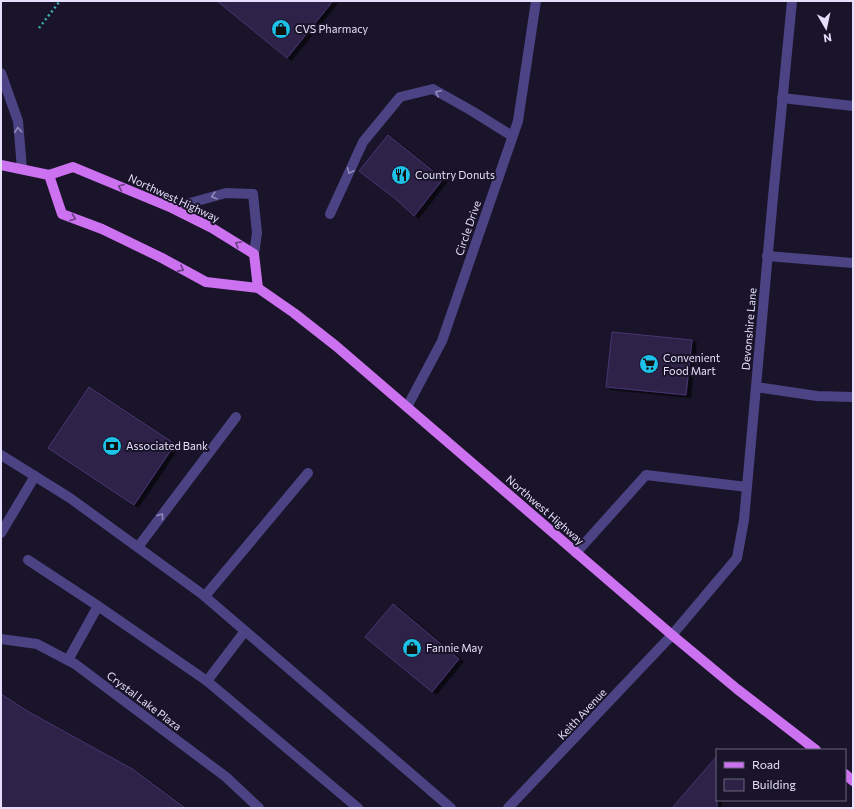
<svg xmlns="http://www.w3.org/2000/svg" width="854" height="809" viewBox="0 0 854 809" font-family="Commissioner,sans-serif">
	<defs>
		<filter id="shadow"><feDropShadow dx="4.5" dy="2.5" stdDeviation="0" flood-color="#0009"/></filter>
	</defs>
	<rect width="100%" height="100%" fill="#191429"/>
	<!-- building -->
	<g fill="#2d2148" stroke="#473671" filter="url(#shadow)">
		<path d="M217,1H333L287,58Z"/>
		<path d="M388,135L443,179L414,216L398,201L359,171Z"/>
		<path d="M612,332L692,340L686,395L606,387Z"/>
		<path d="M89,387L175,444L134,505L48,448Z"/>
		<path d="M393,604L459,659L432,692L365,637Z"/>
		<path d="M1,694L29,712L134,770L185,808H1Z"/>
		<path d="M717,756V808H672Z"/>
	</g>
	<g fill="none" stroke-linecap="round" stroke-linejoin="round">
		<!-- path -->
		<path stroke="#3eaeb1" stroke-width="2.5" stroke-dasharray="2 3" stroke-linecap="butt" d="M39,28L60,1"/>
		<!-- service -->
		<g stroke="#4b4383" stroke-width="10">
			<path d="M782,98L853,106"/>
			<path d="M172,208L226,193L253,194L257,233L254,254"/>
			<path d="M330,214L363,142L400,97L433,89L472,111L512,136"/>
			<path d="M767,256L853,263"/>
			<path d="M756,387L817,396L853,397"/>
			<path d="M1,455L70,498L202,594L451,808"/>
			<path d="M1,533L35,476"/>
			<path d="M138,547L236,417"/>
			<path d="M576,553L646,475L747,487"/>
			<path d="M28,560L98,606L207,681L358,808"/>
			<path d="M205,596L308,473"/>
			<path d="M1,639L37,644L75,664L226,777L259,808"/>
			<path d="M68,660L98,606"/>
			<path d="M207,681L245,631"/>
		</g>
		<!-- minor -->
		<g stroke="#4b4383" stroke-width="10">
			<path d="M407,407L442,341L518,121L536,1"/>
			<path d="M508,808L672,635L737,558L744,520L773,197L792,1"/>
		</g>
		<!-- tertiary -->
		<path stroke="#4b4383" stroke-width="10" d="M1,73L18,121L22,169"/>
		<!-- primary -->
		<g stroke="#cc71f0" stroke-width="10">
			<path d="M1,165L49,175L73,167L172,208L212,228L254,254L258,288"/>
			<path d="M49,175L62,214L102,229L162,258L206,282L258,288L294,313L336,346L672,635L737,689L816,750"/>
			<path d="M845,774L853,781"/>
		</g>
	</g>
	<!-- one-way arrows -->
	<defs><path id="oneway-chevron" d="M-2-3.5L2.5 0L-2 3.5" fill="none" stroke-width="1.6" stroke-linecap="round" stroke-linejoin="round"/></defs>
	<g stroke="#9089b9">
		<use href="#oneway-chevron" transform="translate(438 93) rotate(-154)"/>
		<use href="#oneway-chevron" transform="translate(18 130) rotate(-95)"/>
		<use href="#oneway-chevron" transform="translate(350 171) rotate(115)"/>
		<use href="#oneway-chevron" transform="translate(214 196) rotate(164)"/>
		<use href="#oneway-chevron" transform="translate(161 516) rotate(-53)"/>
	</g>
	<g stroke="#6a3e83">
		<use href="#oneway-chevron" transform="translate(121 187) rotate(-157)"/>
		<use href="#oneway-chevron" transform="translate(73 218) rotate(21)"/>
		<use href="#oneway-chevron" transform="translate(238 244) rotate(-149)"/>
		<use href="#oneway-chevron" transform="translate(181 269) rotate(28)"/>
	</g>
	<!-- icons -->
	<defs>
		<symbol id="shop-disc" viewBox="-11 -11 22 22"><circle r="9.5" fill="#1ec2e8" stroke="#191429"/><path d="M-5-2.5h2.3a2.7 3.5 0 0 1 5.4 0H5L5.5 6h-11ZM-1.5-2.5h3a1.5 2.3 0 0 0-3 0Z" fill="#111"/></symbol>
		<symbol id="restaurant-disc" viewBox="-11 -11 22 22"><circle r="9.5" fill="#1ec2e8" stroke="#191429"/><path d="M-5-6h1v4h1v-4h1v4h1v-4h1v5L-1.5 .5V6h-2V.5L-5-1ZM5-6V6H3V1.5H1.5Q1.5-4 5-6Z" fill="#111"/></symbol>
		<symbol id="supermarket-disc" viewBox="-11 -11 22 22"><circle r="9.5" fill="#1ec2e8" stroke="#191429"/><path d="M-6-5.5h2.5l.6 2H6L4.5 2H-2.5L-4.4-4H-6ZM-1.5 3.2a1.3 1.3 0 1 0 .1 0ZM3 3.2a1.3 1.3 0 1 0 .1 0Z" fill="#111"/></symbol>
		<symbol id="bank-disc" viewBox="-11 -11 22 22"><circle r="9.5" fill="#1ec2e8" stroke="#191429"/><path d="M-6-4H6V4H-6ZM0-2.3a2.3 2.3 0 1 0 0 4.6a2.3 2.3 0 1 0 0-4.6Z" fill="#111"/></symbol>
	</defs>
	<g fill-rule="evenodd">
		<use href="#shop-disc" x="270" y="18" width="22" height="22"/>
		<use href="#restaurant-disc" x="390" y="164" width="22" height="22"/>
		<use href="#supermarket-disc" x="638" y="353" width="22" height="22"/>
		<use href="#bank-disc" x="101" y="435" width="22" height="22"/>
		<use href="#shop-disc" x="401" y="637" width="22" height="22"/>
	</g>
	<g text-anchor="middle" stroke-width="4" stroke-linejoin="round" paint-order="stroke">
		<!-- poi labels -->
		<g font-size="11" fill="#e5dffc" stroke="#191429" text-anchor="start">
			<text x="295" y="33">CVS Pharmacy</text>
			<text x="415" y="179">Country Donuts</text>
			<text x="663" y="362">Convenient<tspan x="663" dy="13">Food Mart</tspan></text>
			<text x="126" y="450">Associated Bank</text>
			<text x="426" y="652">Fannie May</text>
		</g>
		<!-- street labels -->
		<g font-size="11" fill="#e5dffc" stroke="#191429">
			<text transform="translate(174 198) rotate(25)" y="4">Northwest Highway</text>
			<text transform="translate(468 228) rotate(-71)" y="4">Circle Drive</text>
			<text transform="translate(749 329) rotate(-85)" y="4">Devonshire Lane</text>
			<text transform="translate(545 510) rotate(41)" y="4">Northwest Highway</text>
			<text transform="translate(144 701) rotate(37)" y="4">Crystal Lake Plaza</text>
			<text transform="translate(582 714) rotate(-47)" y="4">Keith Avenue</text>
		</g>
	</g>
	<!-- border -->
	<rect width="854" height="809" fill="none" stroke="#e5dffc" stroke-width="4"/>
	<!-- legend -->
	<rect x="716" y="749" width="130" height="52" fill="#191429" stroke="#6b657d"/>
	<rect x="724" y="762" width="20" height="6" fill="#cc71f0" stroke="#6b657d"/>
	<text x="752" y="769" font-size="12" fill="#e5dffc">Road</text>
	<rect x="724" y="779" width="20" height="12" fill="#2d2148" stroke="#6b657d"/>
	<text x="752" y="789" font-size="12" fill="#e5dffc">Building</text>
	<!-- north arrow -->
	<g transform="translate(826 28) rotate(171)" stroke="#191429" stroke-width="3" paint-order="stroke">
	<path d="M0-3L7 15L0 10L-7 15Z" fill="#e5dffc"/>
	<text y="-6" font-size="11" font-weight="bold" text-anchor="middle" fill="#e5dffc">N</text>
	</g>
</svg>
